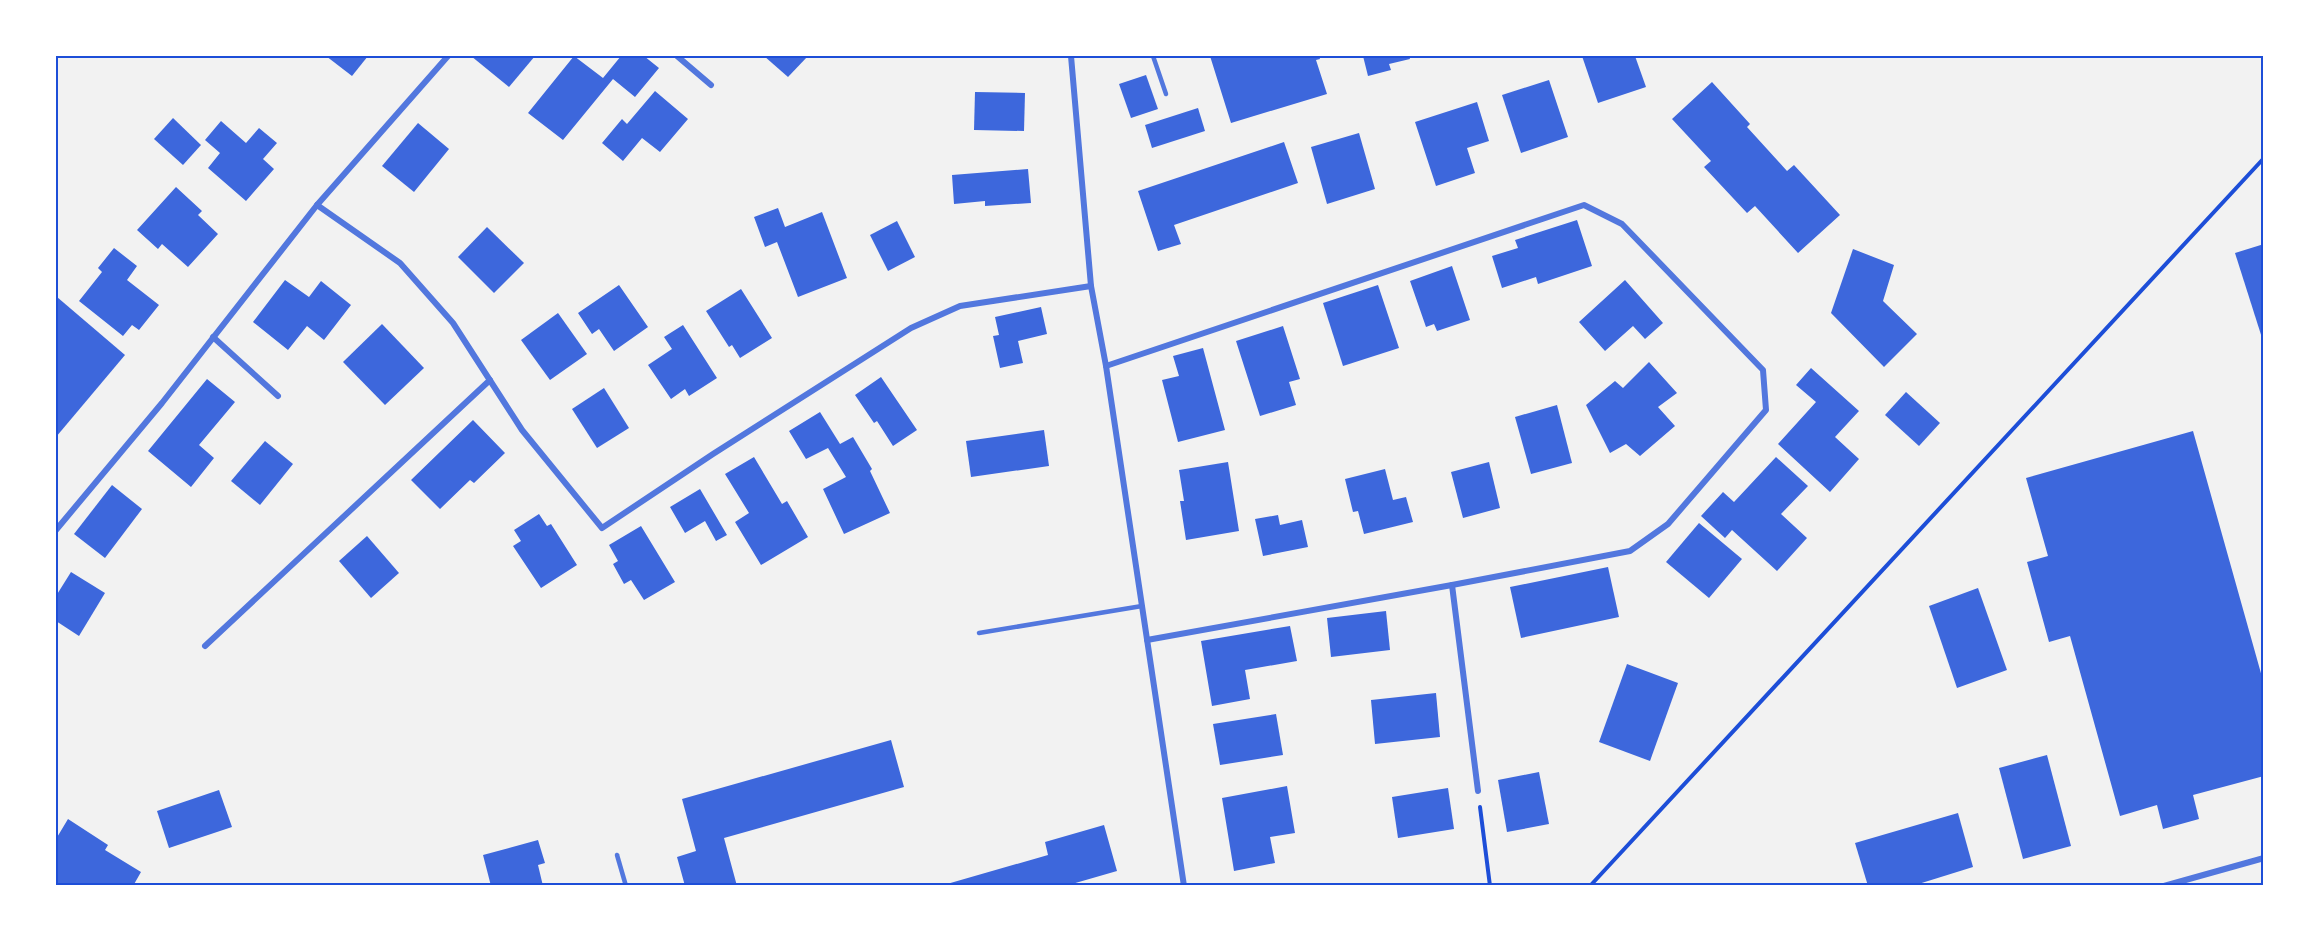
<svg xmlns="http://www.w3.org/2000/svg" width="2319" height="941" viewBox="0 0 2319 941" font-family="Ubuntu,sans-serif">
	<rect width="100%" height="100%" fill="#f2f2f2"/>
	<!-- building -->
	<g fill="#3d67dc">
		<path d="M326,56H368L352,76Z"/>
		<path d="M471,56H535L509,87Z"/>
		<path d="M574,56L603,78L621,56H644L659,68L635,97L613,79L563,140L528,113Z"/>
		<path d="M764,56H808L788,77Z"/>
		<path d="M1210,56H1259L1260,58L1268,56H1319L1320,59L1316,60L1327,94L1231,123Z"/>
		<path d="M1363,56H1409L1410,59L1389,64L1391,70L1368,76Z"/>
		<path d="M1582,56H1635L1646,87L1598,103Z"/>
		<path d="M1146,75L1158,109L1131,118L1119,84Z"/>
		<path d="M1549,80L1568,137L1521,153L1502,95Z"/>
		<path d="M1712,82L1750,124L1747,127L1787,171L1794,165L1840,215L1798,253L1755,206L1747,213L1704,167L1711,161L1672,119Z"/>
		<path d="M655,91L688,119L660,152L642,138L623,161L602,143L622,119L627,124Z"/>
		<path d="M975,92L1025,93L1024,131L974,130Z"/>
		<path d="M1477,102L1489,141L1467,148L1475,173L1436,186L1415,122Z"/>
		<path d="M1198,108L1205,131L1152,148L1145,125Z"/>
		<path d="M173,118L201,145L183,165L154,139Z"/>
		<path d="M221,121L246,143L259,128L277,143L263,159L274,169L246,201L208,168L220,153L205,140Z"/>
		<path d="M418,123L449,149L414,192L382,166Z"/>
		<path d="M1359,133L1375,189L1327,204L1311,147Z"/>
		<path d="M1284,142L1298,183L1174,225L1181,244L1158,251L1138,191Z"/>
		<path d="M1028,169L1031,203L985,206V201L954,204L952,175Z"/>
		<path d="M176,187L202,211L198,215L218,234L188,267L162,244L158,249L137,230Z"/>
		<path d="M778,208L785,227L822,212L847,278L798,297L777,242L765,247L754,217Z"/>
		<path d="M1577,220L1592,266L1538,284L1536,277L1502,288L1492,256L1518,248L1515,240Z"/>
		<path d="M897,221L915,257L888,271L870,235Z"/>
		<path d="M487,227L524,263L494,293L458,257Z"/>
		<path d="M2264,244V341H2263L2235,253Z"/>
		<path d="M114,248L137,266L127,280L159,305L139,330L132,325L123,336L79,301L102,272L98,268Z"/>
		<path d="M1853,249L1894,265L1883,301L1917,334L1884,367L1831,313Z"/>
		<path d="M1452,266L1470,320L1437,331L1434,324L1426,327L1410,281Z"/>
		<path d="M285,280L309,297L321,281L351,305L324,340L307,326L288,350L253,322Z"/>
		<path d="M1625,280L1663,323L1645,339L1633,326L1605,351L1579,322Z"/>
		<path d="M619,285L648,327L614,351L599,329L592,334L578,313Z"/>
		<path d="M1378,285L1399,348L1343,366L1323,303Z"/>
		<path d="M741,289L772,338L740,358L732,345L729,347L706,311Z"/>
		<path d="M57,297L125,355L56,437V299Z"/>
		<path d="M1041,307L1047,334L1018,341L1023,363L1000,368L993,336L999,335L995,317Z"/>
		<path d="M558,313L587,354L550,380L521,340Z"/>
		<path d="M382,324L424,368L385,405L343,362Z"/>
		<path d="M683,325L717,378L689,396L685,389L671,399L648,365L672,349L664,337Z"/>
		<path d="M1283,326L1300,379L1289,382L1296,405L1260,416L1236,341Z"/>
		<path d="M1203,348L1225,430L1178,442L1162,380L1179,376L1173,356Z"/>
		<path d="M1649,362L1677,393L1658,407L1675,426L1640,456L1626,444L1610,453L1586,405L1615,381L1623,388Z"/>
		<path d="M1811,368L1859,411L1835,437L1859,459L1830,492L1778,444L1816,402L1796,385Z"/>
		<path d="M881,377L917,430L893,446L877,421L874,423L855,395Z"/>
		<path d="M207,379L235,402L199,445L214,458L191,487L148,451Z"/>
		<path d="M604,388L629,428L597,448L572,409Z"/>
		<path d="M1906,392L1940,423L1919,446L1885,415Z"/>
		<path d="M1557,405L1572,463L1531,474L1515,417Z"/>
		<path d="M820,412L840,444L853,437L872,469L870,471L890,513L844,534L823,489L846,477L828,448L806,459L789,431Z"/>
		<path d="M473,420L505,453L474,483L470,480L440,509L411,480Z"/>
		<path d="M1044,430L1049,466L971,477L966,441Z"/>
		<path d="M2193,431L2264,684V776L2193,795L2199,819L2163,829L2157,805L2120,816L2070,636L2049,642L2027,562L2048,556L2026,478Z"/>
		<path d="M265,441L293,464L260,505L231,481Z"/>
		<path d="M754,457L782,504L787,501L808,537L761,565L735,522L749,513L725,474Z"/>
		<path d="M1776,457L1808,486L1781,514L1807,538L1777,571L1732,530L1725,538L1701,516L1723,492L1734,502Z"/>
		<path d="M1228,462L1239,531L1186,540L1180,501H1184L1179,470Z"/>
		<path d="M1489,462L1500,508L1463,518L1451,472Z"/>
		<path d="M1385,469L1393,500L1406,497L1413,522L1364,534L1358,511L1353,512L1345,479Z"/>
		<path d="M112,485L142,509L105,558L74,534Z"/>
		<path d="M700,489L727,535L716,541L705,521L685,533L670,507Z"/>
		<path d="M539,514L547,526L551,524L577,565L541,588L513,546L521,541L514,530Z"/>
		<path d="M1278,515L1280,525L1302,520L1308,547L1263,556L1255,519Z"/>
		<path d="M1699,523L1742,559L1709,598L1666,562Z"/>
		<path d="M641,526L675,582L644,600L631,580L624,584L613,564L618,561L609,545Z"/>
		<path d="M367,536L399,573L371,598L339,561Z"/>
		<path d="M1608,567L1619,617L1521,638L1510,587Z"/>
		<path d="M71,572L105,593L79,636L56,621V596Z"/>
		<path d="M1978,588L2007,670L1957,688L1929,606Z"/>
		<path d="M1386,611L1390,650L1331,657L1327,618Z"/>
		<path d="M1290,626L1297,661L1245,670L1250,699L1212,706L1201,641Z"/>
		<path d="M1627,664L1678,683L1650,761L1599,742Z"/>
		<path d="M1436,693L1440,737L1375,744L1371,700Z"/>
		<path d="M1276,714L1283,755L1220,765L1213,724Z"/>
		<path d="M891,740L904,787L724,838L737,886H685L677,857L696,851L682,799Z"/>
		<path d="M2047,755L2071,846L2023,859L1999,768Z"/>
		<path d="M1539,772L1549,824L1507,832L1498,780Z"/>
		<path d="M1287,786L1295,833L1270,837L1275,863L1234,871L1222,798Z"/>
		<path d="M1448,788L1454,829L1398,838L1392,797Z"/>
		<path d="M219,790L232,827L169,848L157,811Z"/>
		<path d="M1958,813L1973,867L1912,886H1868L1855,843Z"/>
		<path d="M68,819L108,845L105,850L141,872L133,886H56V839Z"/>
		<path d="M1104,825L1117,871L1065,886H940L1048,855L1045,842Z"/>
		<path d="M538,840L545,863L538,865L543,886H491L483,855Z"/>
	</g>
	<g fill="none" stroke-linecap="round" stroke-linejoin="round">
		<!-- path -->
		<g stroke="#1d4ed8" stroke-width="4">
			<path d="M1480,807L1490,886"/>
			<path d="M1590,886L2264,158"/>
		</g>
		<!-- service -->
		<g stroke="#5277de" stroke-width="4.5">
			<path d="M1153,56L1166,94"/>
			<path d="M979,633L1142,606"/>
			<path d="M617,855L626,886"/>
		</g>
		<!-- minor -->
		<g stroke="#5277de" stroke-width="6">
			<path d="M677,56L711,85"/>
			<path d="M1071,56L1091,286L1106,366L1184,886"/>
			<path d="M317,205L400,263L453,323L522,430L602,528L713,454L911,328L960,306L1091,286"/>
			<path d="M213,337L278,396"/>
			<path d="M1106,366L1584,205L1622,224L1763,370L1766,410L1668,524L1630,551L1452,585L1147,640"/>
			<path d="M56,530L162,403L317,205L448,56"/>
			<path d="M1452,585L1478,791"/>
			<path d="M205,646L490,380"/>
			<path d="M2164,886L2264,858"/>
		</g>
	</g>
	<!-- border -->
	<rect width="2319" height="941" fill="none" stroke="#ffffff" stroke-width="114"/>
	<rect x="57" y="57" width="2205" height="827" fill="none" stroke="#1d4ed8" stroke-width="2"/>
</svg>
